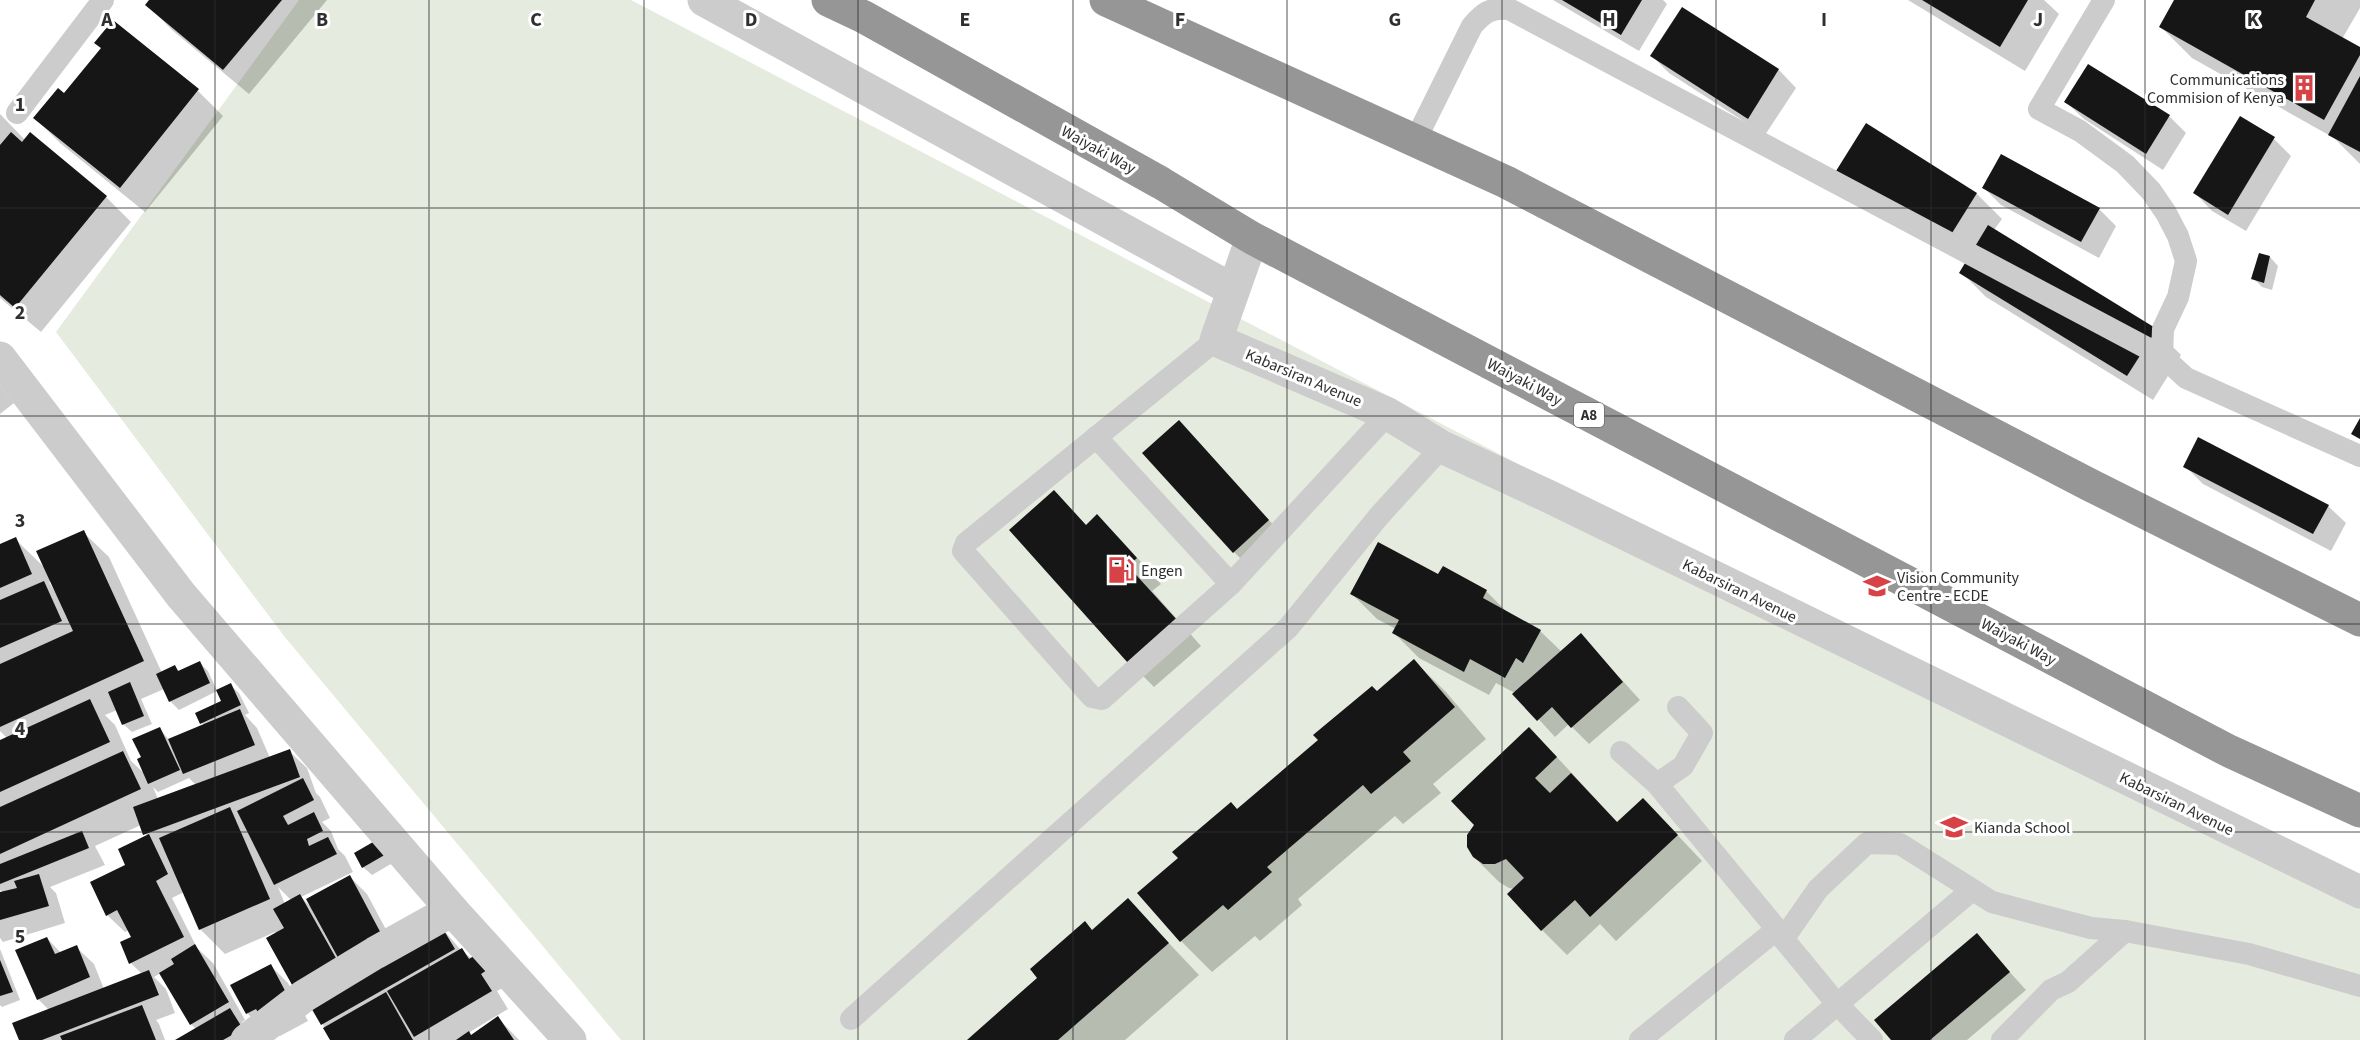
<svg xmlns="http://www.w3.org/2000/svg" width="2360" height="1040" viewBox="0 0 2360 1040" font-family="'Source Sans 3',sans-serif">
	<rect width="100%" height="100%" fill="#fff"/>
	<!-- green -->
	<path fill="#e5ebde" d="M299,0H631L2360,904V1040H621L284,636L56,332Z"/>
	<!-- shadow -->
	<g fill="#0003" fill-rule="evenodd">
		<path d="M151,0H327L249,94L172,30L147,5Z"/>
		<path d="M1553,0H1663L1667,4L1639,51Z"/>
		<path d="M1908,0H2044L2059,14L2025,71Z"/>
		<path d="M2176,0H2360V8L2342,39L2360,49V164L2334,138L2192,58L2161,27Z"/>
		<path d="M1682,9L1779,70L1796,88L1765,135L1669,73L1652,56Z"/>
		<path d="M113,22L198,91L223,116L145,212L60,143L35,118L65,96L102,49L96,43Z"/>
		<path d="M2066,102L2169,116L2186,133L2163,170L2084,119Z"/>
		<path d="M0,114L25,140L30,134L106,197L131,222L41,332L0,298Z"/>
		<path d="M1866,125L1977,194L2002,219L1994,230L2156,330L2181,355L2153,400L1986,297L1961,272L1967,261Z"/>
		<path d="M2274,139L2291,156L2246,231L2212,211L2195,193Z"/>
		<path d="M1984,188L2099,209L2116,226L2099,258L2001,205Z"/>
		<path d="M2260,255L2270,257L2278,266L2272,290L2262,287L2253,278Z"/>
		<path d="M0,385L14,403L0,414Z"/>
		<path d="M1196,439L1285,538L1251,569L1234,552Z"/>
		<path d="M2199,439L2328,506L2346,523L2331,551L2203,484L2185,466Z"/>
		<path d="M1054,492L1087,526L1097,516L1122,541L1161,584L1152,591L1201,646L1154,687L1129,662Z"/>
		<path d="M83,532L109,557L162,673L175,667L180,672L199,662L208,671L217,691L179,710L170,701L164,689L141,699L152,724L132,732L123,724L117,710L105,715L115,725L131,761L145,774L143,758L160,729L169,740L204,725L202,723L223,702L230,685L239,693L249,713L245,715L257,728L270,758L289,751L307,768L316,793L320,797L330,818L322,822L331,831L338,849L345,856L353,872L301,897L312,908L350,877L367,894L397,950L440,926L461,950L506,986L497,991L508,1009L468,1033L472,1036L498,1018L519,1040H331L275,932L225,954L200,929L184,892L172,898L197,948L213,963L245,1020L242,1022L255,1040H178L196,1029L191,1024L161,973L154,977L166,989L175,1013L156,1020L159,1024L165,1040H21L49,1010L38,999L47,938L61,953L76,947L94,964L104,989L142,974L131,963L133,938L129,930L125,932L107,915L127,865L147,836L141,825L95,846L105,865L50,887L56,893L65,923L3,942L0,938V894L4,893L0,890V741L7,738L0,731V546L15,539L45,568ZM51,581L58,597L49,582ZM189,778L196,785L158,799L153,787L158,792ZM278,887L291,900L285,904Z"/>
		<path d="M1443,568L1486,591L1510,615L1540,631L1562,652L1581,635L1640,700L1589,744L1569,724L1555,737L1515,693L1496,683L1489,695L1419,658L1394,633L1396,629L1377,619L1352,594L1439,576Z"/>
		<path d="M1414,661L1446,692L1486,739L1433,784L1441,793L1403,824L1395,816L1298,899L1302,905L1260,941L1255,936L1212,972L1181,941L1237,810Z"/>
		<path d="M1554,754L1618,823L1668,825L1702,861L1616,941L1600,924L1567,955L1542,930L1515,889L1509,888L1499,882L1474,857L1469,847Z"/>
		<path d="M379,840L396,861L372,875L363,867Z"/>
		<path d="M1128,900L1199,975L1125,1040H969Z"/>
		<path d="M1977,936L2026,990L1967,1040H1893Z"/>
		<path d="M0,949L20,1000L2,1007L0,1005Z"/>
		<path d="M271,966L288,983L308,1021L280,1036L272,1027L265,1031L247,1013L232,985Z"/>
	</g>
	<!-- building -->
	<g fill="#161616">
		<path d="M149,0H282L223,70L145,5Z"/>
		<path d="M1562,0H1642L1621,35Z"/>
		<path d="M1922,0H2028L2000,47Z"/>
		<path d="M2174,0H2315L2306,17L2360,47V55L2324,120L2159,27Z"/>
		<path d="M1682,7L1779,69L1748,119L1650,56Z"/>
		<path d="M113,20L199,89L120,188L33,118L58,88L64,93L101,48L94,43Z"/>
		<path d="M2088,64L2170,115L2146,154L2064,102Z"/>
		<path d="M2360,76V152L2328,135Z"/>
		<path d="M2240,116L2275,137L2228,215L2193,193Z"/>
		<path d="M1866,123L1977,193L1947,241L1836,171Z"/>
		<path d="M11,132L22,142L30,132L107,196L15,308L0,295V145Z"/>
		<path d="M2001,154L2100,208L2081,242L1982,188Z"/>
		<path d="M1988,225L2157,329L2127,376L1959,273Z"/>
		<path d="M2259,253L2270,256L2264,283L2251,279Z"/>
		<path d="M2360,418V439L2351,434Z"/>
		<path d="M1179,420L1269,520L1233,553L1142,453Z"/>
		<path d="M2198,437L2329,505L2313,534L2183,467Z"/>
		<path d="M1054,490L1086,525L1097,514L1137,558L1128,566L1177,620L1128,663L1009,530Z"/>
		<path d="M84,530L144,661L0,727V664L73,631L36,551Z"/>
		<path d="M16,537L32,574L0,588V544Z"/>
		<path d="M1378,542L1438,574L1443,566L1487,590L1483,598L1541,630L1523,663L1516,658L1505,678L1470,659L1464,672L1392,633L1399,620L1350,594Z"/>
		<path d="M44,581L62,621L0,648V600Z"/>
		<path d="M1581,633L1623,682L1571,728L1552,707L1537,721L1512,694Z"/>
		<path d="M1414,659L1455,707L1403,752L1411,761L1371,794L1363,785L1267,867L1272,872L1228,910L1223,905L1180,942L1137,893L1178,858L1172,852L1231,802L1237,809L1318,740L1313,735L1372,686L1377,691Z"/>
		<path d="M200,661L210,683L169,702L156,674L175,665L178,671Z"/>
		<path d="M130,682L144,716L122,725L108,692Z"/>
		<path d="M231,683L241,705L200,724L195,713L221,701L216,690Z"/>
		<path d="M90,699L110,742L0,792V740Z"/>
		<path d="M240,709L255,745L183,774L168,739Z"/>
		<path d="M160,727L180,770L148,784L137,759L141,757L132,739Z"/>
		<path d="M1529,727L1557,757L1535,778L1550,793L1571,773L1617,822L1643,798L1678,835L1590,917L1575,900L1541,931L1507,894L1524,878L1506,859L1495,864H1483L1473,857L1467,847V835L1474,825L1451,801Z"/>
		<path d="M290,749L300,777L143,835L133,807Z"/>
		<path d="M123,751L141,789L0,854V807Z"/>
		<path d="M303,778L314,800L283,816L288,825L314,812L323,831L307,839L309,846L328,837L337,854L274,885L237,811Z"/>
		<path d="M230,807L270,899L199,930L159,838Z"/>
		<path d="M82,831L89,848L0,884V864Z"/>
		<path d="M149,834L168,874L156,881L184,937L129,964L120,942L131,937L117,910L106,916L90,882L125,865L118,849Z"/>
		<path d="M380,838L388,853L362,868L354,853Z"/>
		<path d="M39,874L49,906L0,920V892L17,888L14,881Z"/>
		<path d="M350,875L385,941L342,965L306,899Z"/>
		<path d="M300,894L341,967L296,992L266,938L284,928L273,909Z"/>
		<path d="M1128,898L1169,943L1058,1040H967L1037,978L1030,969L1085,921L1092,930Z"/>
		<path d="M440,924L455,949L321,1025L306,999Z"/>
		<path d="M1977,933L2010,972L1930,1040H1891L1874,1020Z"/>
		<path d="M47,937L55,954L77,945L90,977L37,1000L15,950Z"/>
		<path d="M195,944L229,1002L190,1025L159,973L174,964L171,959Z"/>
		<path d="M462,948L469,959L480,952L490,968L481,974L492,991L414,1037L387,991Z"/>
		<path d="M0,960L13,992L0,996Z"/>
		<path d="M271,964L292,1004L262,1019L256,1009L246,1014L230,985Z"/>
		<path d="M149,970L159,995L42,1040H19L12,1023Z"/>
		<path d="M386,992L413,1040H330L323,1028Z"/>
		<path d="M142,1005L156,1040H62L60,1036Z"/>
		<path d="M230,1008L243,1029L223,1040H175Z"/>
		<path d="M498,1016L514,1040H456L469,1031L471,1035Z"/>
	</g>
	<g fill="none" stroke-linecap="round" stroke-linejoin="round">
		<!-- lane -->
		<g stroke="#ccc" stroke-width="22">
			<path d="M2104,0L2039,109L2080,131L2125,164L2151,191L2166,213L2178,236L2186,261L2178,297L2163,329L2162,356L2186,378L2360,456"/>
			<path d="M17,113L103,0"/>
			<path d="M1415,141L1472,26C1483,13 1491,7 1509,9L2162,356"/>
			<path d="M1216,340L966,543L963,551L1092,697L1102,699L1231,584L1388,414"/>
			<path d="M1096,437L1231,584"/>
			<path d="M1621,752L1657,784L1784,938"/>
			<path d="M1657,784L1683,766L1702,733L1678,707"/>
			<path d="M1776,930L1837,1004L1872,1040"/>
			<path d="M851,1019L1288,628L1379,516L1442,447"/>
			<path d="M1640,1040L1776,930L1784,938L1818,889L1867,843L1900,844L1992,902L2091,928L2125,931L2249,954L2360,986"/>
			<path d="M1795,1040L1972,890"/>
			<path d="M2002,1040L2051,990L2068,982L2125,931"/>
		</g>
		<!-- street -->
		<g stroke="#ccc" stroke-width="33">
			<path d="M704,0L1233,290"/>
			<path d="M1252,238L1216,340L1388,414L1442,447L1550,497L2360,892"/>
			<path d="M0,358L181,595L452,910L570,1040"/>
			<path d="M247,1040L304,996L375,953L452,910"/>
		</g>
		<!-- highway -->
		<g stroke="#969696" stroke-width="33">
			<path d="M828,0L864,17L1161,183L1252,238L2229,751L2360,811"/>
			<path d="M1106,0L1506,182L2090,485L2360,620"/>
		</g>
	</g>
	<!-- grid -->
	<path fill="none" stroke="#2f2f2f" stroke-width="1.5" stroke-opacity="0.55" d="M215,0V1040M429,0V1040M644,0V1040M858,0V1040M1073,0V1040M1287,0V1040M1502,0V1040M1716,0V1040M1931,0V1040M2145,0V1040M0,208H2360M0,416H2360M0,624H2360M0,832H2360"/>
	<!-- icons -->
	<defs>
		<symbol id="building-bare" viewBox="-9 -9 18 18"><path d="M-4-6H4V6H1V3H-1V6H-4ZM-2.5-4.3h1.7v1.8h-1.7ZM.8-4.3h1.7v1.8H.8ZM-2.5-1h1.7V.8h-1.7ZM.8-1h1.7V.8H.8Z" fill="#d64246" stroke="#fff" stroke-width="2.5" paint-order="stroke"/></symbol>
		<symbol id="fuel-bare" viewBox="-9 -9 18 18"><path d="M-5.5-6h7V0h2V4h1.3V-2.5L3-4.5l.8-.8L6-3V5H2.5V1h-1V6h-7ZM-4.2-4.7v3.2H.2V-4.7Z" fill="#d64246" stroke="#fff" stroke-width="2.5" paint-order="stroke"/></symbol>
		<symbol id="school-bare" viewBox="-9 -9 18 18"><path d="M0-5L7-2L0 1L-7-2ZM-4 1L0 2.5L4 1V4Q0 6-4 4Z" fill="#d64246" stroke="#fff" stroke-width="2.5" paint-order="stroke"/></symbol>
	</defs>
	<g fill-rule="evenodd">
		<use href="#building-bare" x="2285" y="69" width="38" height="38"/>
		<use href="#fuel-bare" x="1102" y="551" width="38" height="38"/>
		<use href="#school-bare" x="1858" y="567" width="38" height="38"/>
		<use href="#school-bare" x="1935" y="808" width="38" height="38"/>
	</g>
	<g text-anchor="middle" stroke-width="6" stroke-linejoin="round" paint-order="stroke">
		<!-- shield labels -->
		<rect fill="#fff" stroke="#6d6d6d" stroke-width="1.5" x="1574" y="403" width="30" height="24" rx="4.5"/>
		<g font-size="15" font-weight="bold" fill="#2f2f2f">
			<text x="1589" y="420">A8</text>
		</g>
		<!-- poi labels -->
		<g font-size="16" fill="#2f2f2f" stroke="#fff" text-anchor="start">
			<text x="2284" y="85" text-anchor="end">Communications<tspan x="2284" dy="18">Commision of Kenya</tspan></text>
			<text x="1141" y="576">Engen</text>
			<text x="1897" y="583">Vision Community<tspan x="1897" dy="18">Centre - ECDE</tspan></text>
			<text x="1974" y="833">Kianda School</text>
		</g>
		<!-- street labels -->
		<g font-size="16" fill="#2f2f2f" stroke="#fff">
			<text transform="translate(1099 149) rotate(29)" y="6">Waiyaki Way</text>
			<text transform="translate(1304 377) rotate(23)" y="6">Kabarsiran Avenue</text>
			<text transform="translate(1525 381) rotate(28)" y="6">Waiyaki Way</text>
			<text transform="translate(1740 590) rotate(26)" y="6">Kabarsiran Avenue</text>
			<text transform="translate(2019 641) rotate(28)" y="6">Waiyaki Way</text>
			<text transform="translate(2177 803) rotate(26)" y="6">Kabarsiran Avenue</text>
		</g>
	</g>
	<g font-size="20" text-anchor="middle" font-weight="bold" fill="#2f2f2f" stroke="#fff" stroke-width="6" stroke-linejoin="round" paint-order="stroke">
		<text x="107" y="26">A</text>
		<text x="322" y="26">B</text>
		<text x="536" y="26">C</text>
		<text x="751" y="26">D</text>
		<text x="965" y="26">E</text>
		<text x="1180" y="26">F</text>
		<text x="1395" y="26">G</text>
		<text x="1609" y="26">H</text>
		<text x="1824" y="26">I</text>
		<text x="2038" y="26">J</text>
		<text x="2253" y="26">K</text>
		<text x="20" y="111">1</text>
		<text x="20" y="319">2</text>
		<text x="20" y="527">3</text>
		<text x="20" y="735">4</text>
		<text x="20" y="943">5</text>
	</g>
</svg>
